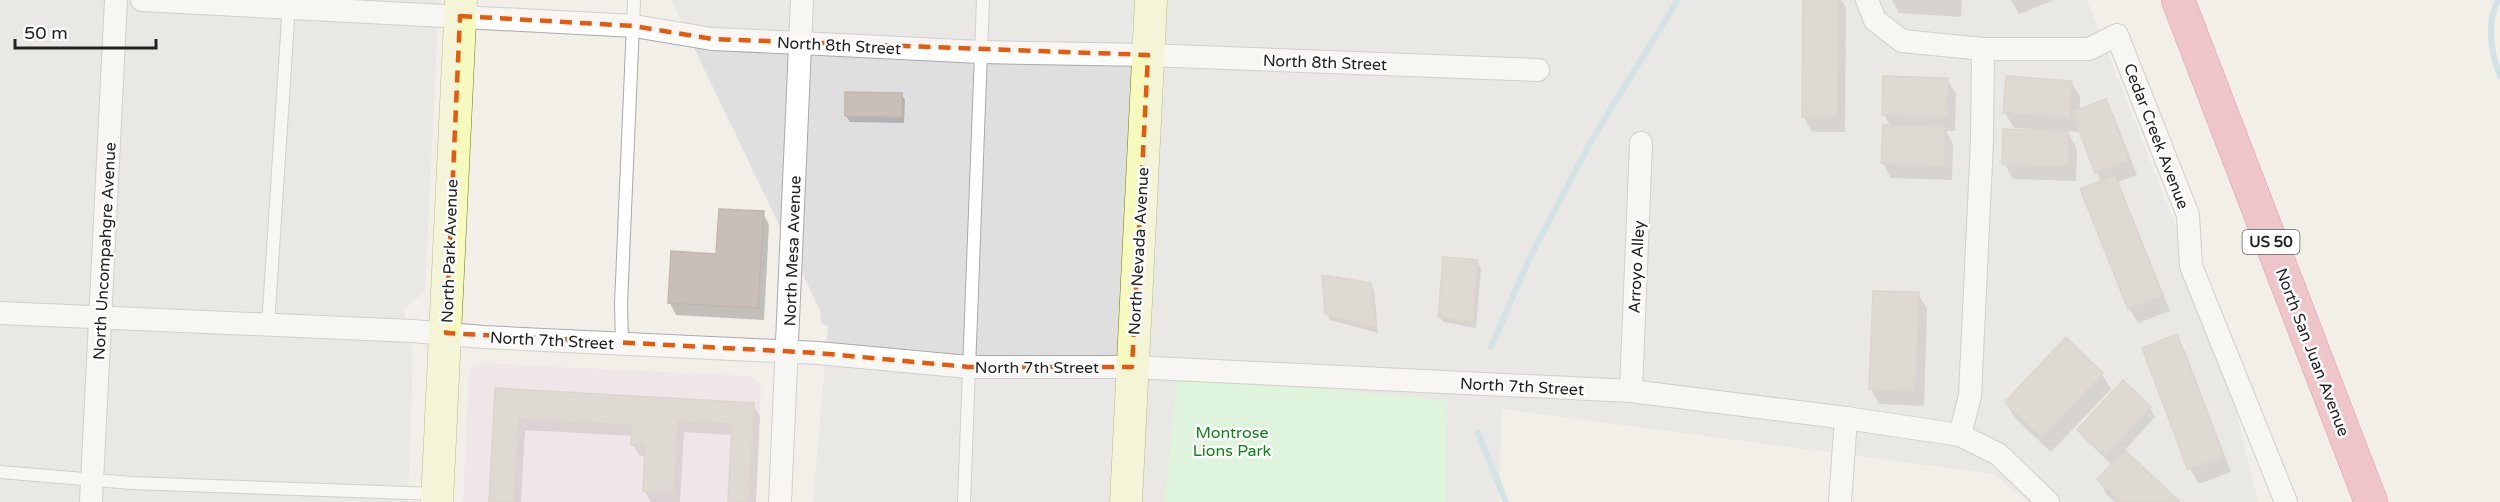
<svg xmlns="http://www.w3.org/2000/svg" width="2500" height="502" viewBox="0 0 2500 502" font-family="'Varela Round',sans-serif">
	<rect width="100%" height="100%" fill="#f2efe9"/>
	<!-- residential -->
	<g fill="#e0dfdf">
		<path d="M0,0H439L425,291L404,310L413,356L408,502H0Z"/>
		<path d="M671,0H2087L2217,331L2258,502H2028L1994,474L1502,409L1499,502H813L828,326L821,323L820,310Z"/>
	</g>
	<!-- industrial -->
	<path fill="#ebdbe8" d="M483,363L750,376L757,380L761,386L756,502H463L469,373L473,365Z"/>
	<!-- park -->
	<path fill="#c8facc" d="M1177,375L1447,401L1446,502H1165Z"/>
	<!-- shadow -->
	<g fill="#0003">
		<path d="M1805,0H1841L1846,8L1845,132H1812L1803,116Z"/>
		<path d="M1892,0H1962L1961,17L1899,13Z"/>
		<path d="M2011,0H2054L2019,14Z"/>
		<path d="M1947,79L1956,94L1955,131H1946L1953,144L1952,180L1891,178L1883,163L1891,127L1884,115Z"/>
		<path d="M2071,82L2080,97V111L2105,101L2114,116L2137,175L2118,182L2170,311L2138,323L2129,308L2101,182L2078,126V132L2067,131L2077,149L2076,181L2013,179L2004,163L2034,129L2014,128L2005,113Z"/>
		<path d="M847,93L901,94L905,100L904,123L850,122L846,116Z"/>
		<path d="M763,213L769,225L764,320L676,315L670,303Z"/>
		<path d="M1477,262L1481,268L1476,328L1443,322L1439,316Z"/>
		<path d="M1370,284L1374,290L1378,333L1330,320L1327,314Z"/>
		<path d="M1918,294L1927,309L1924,406L1879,404L1871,389Z"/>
		<path d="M2176,336L2185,351L2231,472L2199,484L2190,469Z"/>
		<path d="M2066,340L2102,374L2111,389L2051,452L2015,418L2006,403Z"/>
		<path d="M496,390L753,404L760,416L756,502H730L733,435L684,432L680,502H651L644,490L646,456H640L633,444V436L525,430L521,502H490Z"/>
		<path d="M2150,408L2155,417L2124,451L2177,502H2115L2107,495L2098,479L2112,465L2085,439L2079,430Z"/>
	</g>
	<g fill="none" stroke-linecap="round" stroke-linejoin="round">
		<!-- stream -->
		<g stroke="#aad3df" stroke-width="6">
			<path d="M2498,0C2486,23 2491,53 2500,76"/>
			<path d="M1491,347L1530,257L1594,136L1678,0"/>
			<path d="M1478,433L1506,502"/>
		</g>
	</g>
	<!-- building -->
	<g fill="#c7bfb8" stroke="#c4b6ab" stroke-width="1.5">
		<path d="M1803,0H1838L1837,117H1802Z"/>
		<path d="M1883,76L1948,78L1947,117L1882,115Z"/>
		<path d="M2006,76L2072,81L2070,117L2003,113Z"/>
		<path d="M845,92L902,93V117L845,116Z"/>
		<path d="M2106,99L2129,160L2095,173L2072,112Z"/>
		<path d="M1883,125L1945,127L1944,166L1881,163Z"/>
		<path d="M2003,129L2069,132L2068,166L2002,164Z"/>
		<path d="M2115,175L2163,295L2128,309L2080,189Z"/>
		<path d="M719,209L764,211L758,308L668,303L671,251L716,254Z"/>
		<path d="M1443,257L1478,260L1473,323L1438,317Z"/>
		<path d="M1322,275L1371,283L1376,328L1325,314Z"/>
		<path d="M1873,291L1919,292L1915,391L1869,389Z"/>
		<path d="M2177,334L2224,456L2188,470L2142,348Z"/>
		<path d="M2066,337L2103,373L2042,438L2005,402Z"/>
		<path d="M2123,380L2151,407L2106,456L2077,430Z"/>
		<path d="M495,388L754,403L749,502H728L732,424L678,421L674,493L643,491L645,446L631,445L632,425L519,419L514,502H489Z"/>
		<path d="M2125,450L2180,502H2121L2097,479Z"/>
	</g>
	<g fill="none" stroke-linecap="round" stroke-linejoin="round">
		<defs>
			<g id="lane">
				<path d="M268,326L289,4"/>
				<path d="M622,344L621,304L634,0"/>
				<path d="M0,472L131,483L436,494"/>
				<path d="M964,502L983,0"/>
			</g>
			<g id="street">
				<path d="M142,0L634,26L712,39L800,43L981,52L1148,55L1538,70"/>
				<path d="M1867,0L1875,20L1902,41L1983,49"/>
				<path d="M0,313L412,331L483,337L818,353L969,367H1132L1631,391L1846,418L1960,435L1998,454L2048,502"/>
				<path d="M1631,391L1641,143"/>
				<path d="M1960,435L1970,396L1982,141L1983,49H2089L2117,35L2188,215L2191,266L2286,502"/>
				<path d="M91,502L116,0"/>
				<path d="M780,502L802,0"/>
				<path d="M1840,502L1846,418"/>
			</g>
			<g id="secondary">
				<path d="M437,502L461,0"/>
				<path d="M1126,502L1151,0"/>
			</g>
			<path id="highway" d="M2178,0L2371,502"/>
		</defs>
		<!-- lane casing -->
		<use href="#lane" stroke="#a9a9a9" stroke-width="14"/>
		<!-- street casing -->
		<use href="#street" stroke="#a9a9a9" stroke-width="24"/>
		<!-- secondary casing -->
		<use href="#secondary" stroke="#707d05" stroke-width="33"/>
		<!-- highway casing -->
		<use href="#highway" stroke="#dc2a67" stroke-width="34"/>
		<!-- lane -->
		<use href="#lane" stroke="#fff" stroke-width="12"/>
		<!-- street -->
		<use href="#street" stroke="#fff" stroke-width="22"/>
		<!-- secondary -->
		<use href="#secondary" stroke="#f7fabf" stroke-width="32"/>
		<!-- highway -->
		<use href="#highway" stroke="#e892a2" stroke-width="33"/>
	</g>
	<!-- marked area -->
	<path d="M0 0H2500V502H0ZM460,16L634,26L712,39L1148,55L1132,367H969L818,353L446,333Z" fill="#f2efe9" fill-opacity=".55" fill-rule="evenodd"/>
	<path fill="none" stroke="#e8590c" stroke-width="4.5" stroke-dasharray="12 8" stroke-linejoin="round" d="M460,16L634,26L712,39L1148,55L1132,367H969L818,353L446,333Z"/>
	<g text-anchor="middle" stroke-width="5" stroke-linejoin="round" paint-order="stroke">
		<!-- shield labels -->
		<rect fill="#fff" stroke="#646464" stroke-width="1.5" x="2242.5" y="230" width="57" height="24" rx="4.5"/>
		<g font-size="15" font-weight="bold" fill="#222">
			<text x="2271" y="247">US 50</text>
		</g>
		<!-- street labels -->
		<g font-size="16" fill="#222" stroke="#fff">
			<text transform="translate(839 45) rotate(3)" y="6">North 8th Street</text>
			<text transform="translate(1325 62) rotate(2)" y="6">North 8th Street</text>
			<text transform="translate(2157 136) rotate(69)" y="6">Cedar Creek Avenue</text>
			<text transform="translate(104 251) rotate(-87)" y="6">North Uncompahgre Avenue</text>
			<text transform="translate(449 251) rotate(-88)" y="6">North Park Avenue</text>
			<text transform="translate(792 251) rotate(-88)" y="6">North Mesa Avenue</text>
			<text transform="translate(1138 251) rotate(-87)" y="6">North Nevada Avenue</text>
			<text transform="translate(1636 267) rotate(-87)" y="6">Arroyo Alley</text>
			<text transform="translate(552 340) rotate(3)" y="6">North 7th Street</text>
			<text transform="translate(2313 352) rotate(69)" y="6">North San Juan Avenue</text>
			<text x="1037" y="373">North 7th Street</text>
			<text transform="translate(1522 386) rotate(3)" y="6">North 7th Street</text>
		</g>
		<!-- park labels -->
		<g font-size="16" fill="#0c8416" stroke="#fff">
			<text x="1232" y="438">Montrose<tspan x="1232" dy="18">Lions Park</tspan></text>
		</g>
	</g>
	<!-- scale -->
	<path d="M15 39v9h141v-9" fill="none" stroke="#222222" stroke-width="3"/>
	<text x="24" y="39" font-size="18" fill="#222222" stroke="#ffffff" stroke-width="4.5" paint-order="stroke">50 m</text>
</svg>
